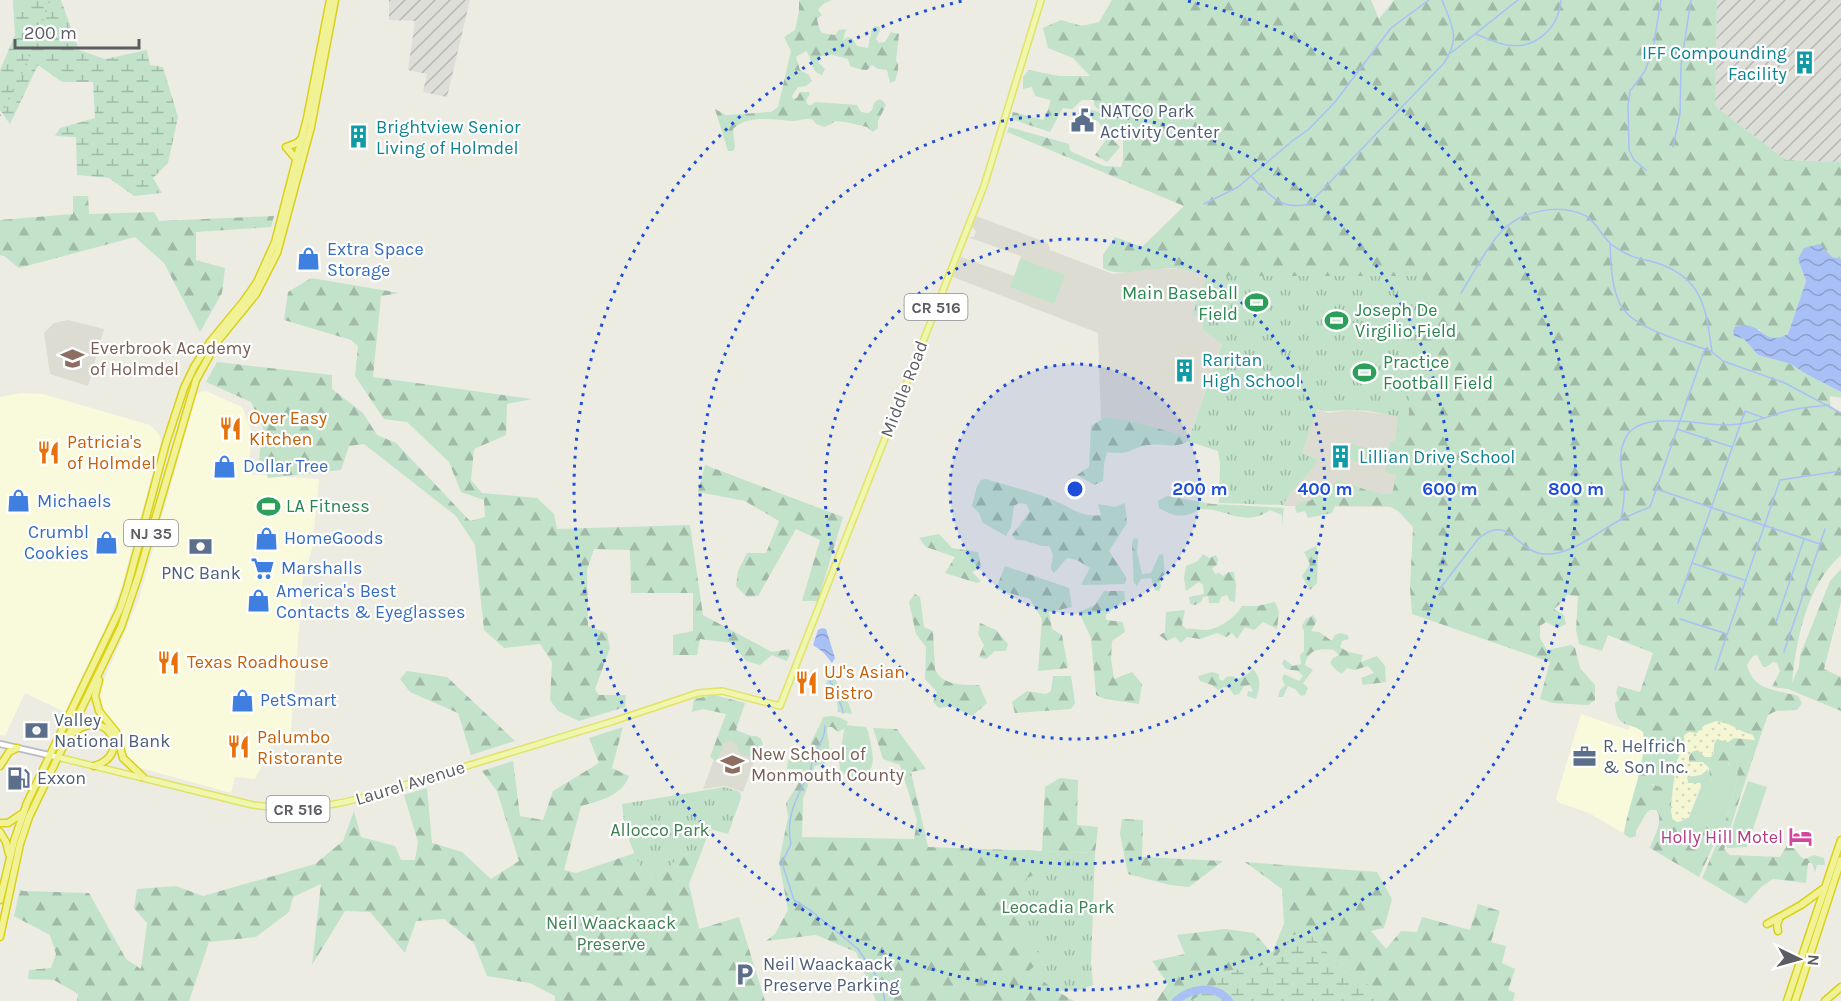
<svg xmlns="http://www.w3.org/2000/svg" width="1841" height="1001" viewBox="0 0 1841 1001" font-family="Karla,sans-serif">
	<defs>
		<pattern id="industrial-furrows" width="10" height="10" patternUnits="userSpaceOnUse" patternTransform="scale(1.5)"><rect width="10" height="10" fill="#deded8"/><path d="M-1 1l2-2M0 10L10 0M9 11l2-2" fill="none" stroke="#b7b7b3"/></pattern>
		<pattern id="forest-firs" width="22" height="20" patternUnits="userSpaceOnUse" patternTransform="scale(1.5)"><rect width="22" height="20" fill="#c2e2ca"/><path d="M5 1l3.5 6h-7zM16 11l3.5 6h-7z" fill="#a1baa7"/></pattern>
		<pattern id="wetland-marsh" width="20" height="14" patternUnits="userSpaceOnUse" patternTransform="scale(1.5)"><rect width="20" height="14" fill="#c2e2ca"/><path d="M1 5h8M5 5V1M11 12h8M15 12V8" fill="none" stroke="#a1baa7"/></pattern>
		<pattern id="sand-dots" width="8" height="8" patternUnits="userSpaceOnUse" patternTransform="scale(1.5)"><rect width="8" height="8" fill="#f5f6d4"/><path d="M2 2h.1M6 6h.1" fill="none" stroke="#d4d5b9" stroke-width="1.8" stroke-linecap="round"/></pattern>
		<pattern id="park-tufts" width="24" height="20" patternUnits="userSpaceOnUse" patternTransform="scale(1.5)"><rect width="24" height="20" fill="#c2e2ca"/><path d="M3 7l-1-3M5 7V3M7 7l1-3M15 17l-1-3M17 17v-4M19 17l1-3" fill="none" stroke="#a1baa7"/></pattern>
		<pattern id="water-waves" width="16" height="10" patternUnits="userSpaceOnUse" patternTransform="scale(1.5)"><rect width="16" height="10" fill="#a9c0f6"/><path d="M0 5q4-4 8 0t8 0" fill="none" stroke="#8d9fcb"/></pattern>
	</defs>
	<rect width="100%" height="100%" fill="#ecece3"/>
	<!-- commercial -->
	<g fill="#f9fadb">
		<path d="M206,391L242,407L252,434L248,474L319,479L312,549L303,577L290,743L273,742L255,779L235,777L231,793L137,767L125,754L119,732L102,711L98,694L139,599L196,396L200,392Z"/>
		<path d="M21,393L43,394L150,425L159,434L161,442L121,589L107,624L65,712L25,693L5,736L0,735V397Z"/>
		<path d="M1581,714L1628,730L1631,723L1658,732L1623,833L1589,813L1560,803L1556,799Z"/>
	</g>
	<!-- industrial -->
	<g fill="url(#industrial-furrows)">
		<path d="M389,0H470L447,97L423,92L427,74L408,70L415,21L389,20Z"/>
		<path d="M1717,0H1841V162L1786,160L1715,106Z"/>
	</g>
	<!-- education -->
	<g fill="#dcdcd2">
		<path d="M976,216L1048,243L1050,250L1113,274L1157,268L1193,270L1207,276L1193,315L1202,319L1203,330L1222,343L1188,441L1101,419L1098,333L953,277L961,257L1014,276L1021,256L968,237H974L976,232L972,226Z"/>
		<path d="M68,320L104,329L88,386L50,374L44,333L54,323Z"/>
		<path d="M1317,409L1329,413L1349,410L1393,415L1408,419L1399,507L1284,506L1288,495L1315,458L1302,453Z"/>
		<path d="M725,730L761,743L743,792L725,786L703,789Z"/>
	</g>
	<!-- grass -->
	<g fill="#c2e2ca">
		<path d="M1021,259L1065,275L1054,304L1010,287Z"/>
		<path d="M1398,417L1408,419L1398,423L1397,475L1385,472L1386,457L1391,441H1395Z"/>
		<path d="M1352,444L1383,453H1379L1376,466L1379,468L1347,459Z"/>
		<path d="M845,725L866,727L868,731C871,749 879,764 864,778H848L840,770L839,759Z"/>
		<path d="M1658,740H1663L1680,749L1682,748L1677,761L1673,792L1671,789L1656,787L1651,782L1652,756Z"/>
		<path d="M1730,763H1736C1743,778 1725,820 1720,837L1718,835L1719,831L1709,822H1680L1689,817L1701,788L1700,783H1688L1687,777L1701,774L1708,770L1712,781Z"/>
		<path d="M1748,781L1767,787L1747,847L1728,848L1726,846Z"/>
	</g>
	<!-- forest -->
	<g fill="url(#forest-firs)">
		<path d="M799,0H832L823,4L818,10L822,15L817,19L819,28L822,33L835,35L839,30L846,29L843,41L847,37L852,38L857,46L868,48L872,29L875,26L880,27V30L876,39L879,43L885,42L891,32L899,34L896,60L898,64V71L895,81L890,83L887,70L878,69L872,65L867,70C862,70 855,68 850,66L848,59L833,55L821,56L818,62L825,69L822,75C809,71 813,59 806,51L796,57L800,70L809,75L812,81L806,86L798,87L792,96L793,99L797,98L800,92H809L810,94L806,100L808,105H811L815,102L857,105L861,112L868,113L872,110L874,103L879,99L883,101L886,105L878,121V128L873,132L867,127L846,122L836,121L825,127L816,124L812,119C805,118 800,121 793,121C775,120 748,114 733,129L735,148L733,151H728L715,109L726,115L771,112L778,107L791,51L784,37L795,30L799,11Z"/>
		<path d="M1112,0H1371L1379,19L1394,0H1717L1715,106L1786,160L1841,162V259L1832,257L1798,259L1806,281L1788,334L1778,339L1766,337L1759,329L1734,336L1744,339L1758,355L1791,364L1806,374L1841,392V398L1830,396V405L1841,413V555C1807,585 1796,639 1792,683L1799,667L1800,655L1830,581L1841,569V602L1824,669L1841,677V711L1788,689L1772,687L1780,671L1777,663L1773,662L1766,667H1763L1757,655L1753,656L1747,665C1754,692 1776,689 1798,696L1802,703L1797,710L1776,711L1768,715C1752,759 1738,803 1724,849L1730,855L1780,857L1787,845L1791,844L1801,857L1805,859L1814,855L1824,858L1825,865H1817L1815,872L1812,863H1808L1806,883L1773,879L1761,887L1746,904L1702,878C1711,858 1745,781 1736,763H1729L1716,783L1710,778L1709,768L1689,763V756L1694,750H1698L1705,757L1714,754L1713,744L1717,739L1728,742L1734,738L1750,739L1728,724L1705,725L1697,733L1684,737L1685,743L1680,749C1671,749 1667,740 1658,740L1652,756L1651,767L1654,774L1652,785L1671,789L1673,792L1671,812L1677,822H1709L1718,828V835L1699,877L1650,848C1653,837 1665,820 1656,810H1650L1647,812L1636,831V836L1630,838L1624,834C1628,803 1648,761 1643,732C1630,721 1616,730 1615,703L1619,700L1616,693L1618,686L1640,692L1653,653L1608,635L1602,651L1579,644L1576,630L1578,596L1567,595L1562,602L1554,609L1564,615L1566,624L1558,628L1546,622L1540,626V638L1547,650L1571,645L1575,648L1580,668L1595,685V700L1588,705L1553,703L1540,699L1550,662L1412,614L1410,588L1413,527L1398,511L1389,506H1335L1332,513L1308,518L1305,511L1297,513L1295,508L1299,502L1310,501L1316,494L1331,498L1333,494L1357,496L1360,488L1382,494H1392L1397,473L1398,422L1408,419L1422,276H1207C1191,269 1172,267 1155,269C1137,270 1119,277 1103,268V255L1115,237L1142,247L1184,206L1007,132L1009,127L1069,144L1070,151L1104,166L1121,167L1123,161V138L1119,135L1114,141L1120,147L1107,162L1095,155L1108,137L1098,121L1078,114C1085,108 1090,108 1098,112L1099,110L1094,105V100H1082L1072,109L1063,108L1050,132L1011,119L1013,112L1043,120L1048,110L1051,100L1035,96L1032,87L1023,89V77L1029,70L1059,76H1090L1073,58L1048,48L1043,28L1061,20L1082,26L1099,22Z"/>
		<path d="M73,196H88L89,214L154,212L159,221L274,216L271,227L196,232V260L225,268L222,293L200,332L164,263L135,237L19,268L4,256L0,255V220L73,214Z"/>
		<path d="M311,278L400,293L381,296L373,377L532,399L507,404L506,435L474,449L471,480L482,493L537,498L554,514L557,529L690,525L703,615L772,652L789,649L790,654L787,661L772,655L760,665L746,661L732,643L700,639L697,655H673V635L693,631V593H631L630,550L594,549L587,570L588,626L607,633L610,648L595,689L599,695H626L625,707L579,721L558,711L550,700L552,662L540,644L504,648L484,630L475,545L456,516L364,444L349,446L341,470L268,478L259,459L263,428L251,402L206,382L217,362L332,375V389L363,413L377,435L396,443L470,521L485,517L484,500L461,492L449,462L407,422L384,419L355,376L358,346L351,340L284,320L288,292Z"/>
		<path d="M1106,417L1143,424L1184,436L1187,442C1172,449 1165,443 1149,445C1131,447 1131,456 1107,452L1104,464L1103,481L1094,485L1077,475L1089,467L1091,426Z"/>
		<path d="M705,465L843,517L818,601H802L820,540L796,529L758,596L747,597L736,586L738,571L747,553H766L779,521L745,501L698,492Z"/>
		<path d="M986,479C1008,486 1032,491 1053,500C1071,507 1081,518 1101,515L1098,504L1115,507L1125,503L1127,523L1109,551L1126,577L1125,584L1081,585L1090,568L1077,560L1067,558L1054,573L1051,569L1053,554L1049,546C1037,547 1029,539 1016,540L1012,535L1030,511L1026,504L1019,503L1014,506L1011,527L1006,536L983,523L979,513L972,506L977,486L981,480Z"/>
		<path d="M1167,496L1212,504L1284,508L1282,526V515L1270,510C1244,528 1228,509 1202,509C1197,509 1194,513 1190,514C1177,518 1170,514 1159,508L1158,501Z"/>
		<path d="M939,534L952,548L978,552L981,567L972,572L981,581L977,583L945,573L955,557L926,547L919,538Z"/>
		<path d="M1134,538L1138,539L1137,552L1142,574L1151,573L1159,555L1163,554L1165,574L1160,578L1161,587L1159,591L1155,590L1151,578L1141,579L1137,586L1134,583L1132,543Z"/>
		<path d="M1316,546L1318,554L1317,583L1310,590L1302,576L1310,564L1304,552Z"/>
		<path d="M1203,554L1209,558L1216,555L1218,559L1217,565L1212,568L1215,574L1219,573L1223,576L1229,572H1234L1236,585L1235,602L1230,601L1227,595L1221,597L1219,603H1209L1208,596L1203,597L1201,602L1195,605L1190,604L1189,597L1204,594L1203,585L1199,582L1186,591L1184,578L1186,566L1198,561Z"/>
		<path d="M1005,566L1069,588L1072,607L1049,612L1052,629L1062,635L1068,668L1038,671L1042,619L1030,599L996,589Z"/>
		<path d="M1104,591H1124L1125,599L1106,615V620L1123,622L1125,632L1112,641L1111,659L1114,679L1132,672L1142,684L1139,704L1105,699L1096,695L1091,638L1079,612L1095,605Z"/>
		<path d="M915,594L920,597L924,627L933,631L935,669C942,686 964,685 979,685L987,703L972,716L951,706L939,708L933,702L937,692L925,679L926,647L916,634L909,602Z"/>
		<path d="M1275,602L1279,612L1277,629L1263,622L1254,630L1245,627L1237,639L1232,633L1226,637L1217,633L1200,639L1187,637L1181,643L1175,637L1167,641L1159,635L1165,632L1166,612L1185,610L1182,625L1187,629C1194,628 1200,630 1206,630C1219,629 1236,617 1242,606H1257Z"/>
		<path d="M1313,615L1317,621L1311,631L1319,632L1332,641L1335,635L1340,633L1348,635L1349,639L1342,641L1340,647L1348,652L1363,655L1361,662L1377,656L1385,666L1386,682L1363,685L1361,678L1374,673L1368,666L1354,670L1347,668L1342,674L1336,670L1330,663L1333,658L1339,655L1334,650C1319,648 1308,649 1305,665L1313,670L1303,683L1308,688L1305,695L1301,696L1295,689L1288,686L1283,697H1278L1280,690L1285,685L1282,679L1284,674L1299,681L1303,676L1298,671L1286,669L1282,664L1284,659L1293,666L1301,664L1300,655L1304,651V631L1302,626L1306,619Z"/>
		<path d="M980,623L996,630L1008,644L1006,651H995L986,659L979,657L984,645L978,634Z"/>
		<path d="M1253,669C1262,679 1260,687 1256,699L1247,696L1248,691L1253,692L1250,685L1244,686L1239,694L1234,695L1229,688L1224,687L1218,690L1212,685L1200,681L1198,676L1212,672L1219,674V679L1223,681L1226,677L1233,676C1241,682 1246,675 1253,669Z"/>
		<path d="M407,671L447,677L515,741L471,755L458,713L410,692L400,679Z"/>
		<path d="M1053,676H1071L1075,703L1071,709L1015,713L1012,702L1027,691L1046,694L1051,691Z"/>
		<path d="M714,695L745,703L736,730L751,736H757L761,739L763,744L756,757L744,755L739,752L737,745L731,741L724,743L717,762L710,757L726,714L703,709L692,712L694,699Z"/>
		<path d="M833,716L841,718L848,722L845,728L838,732L832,727H828L827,730C829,746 831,746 826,763L815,766L803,799L802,837L914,839L917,820L900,765L883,759L873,728L897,729L926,769L911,772L928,847L1042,851L1045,787L1060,778L1078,780L1077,825L1098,827L1095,853L1044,851L1046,958L1030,970L1055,990L1074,1001H876L856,952L816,935L766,941L775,934L788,910L779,862L788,817L786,803L797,786L803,769H787L788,760L792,753L804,757L811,756L812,748L810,745C814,735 820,727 823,717Z"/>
		<path d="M623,727L612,768L629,776C623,795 598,802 581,806L564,870L576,873L635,853L642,872L680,855L702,850L689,884L699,929L739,917L765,1001H555V996L530,983L487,976L474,943L444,919L416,921L405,953L370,912L345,911L312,965L321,884L293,897L289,912L256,937L209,942L189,1001H77L78,994L54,980L28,979L29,970L51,968L56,954L50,935L14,916L20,889L23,891L89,893L126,959L141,969L147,923L134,908L137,889L176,886L203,896L315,864L343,841L354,811L361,837L395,846L401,860H415L418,842L404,795L427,788L432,843L462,852L491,879L519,861L497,791L482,771L513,761L520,816L543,820L553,791L599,763L589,738Z"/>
		<path d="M1122,819L1143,820L1142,857L1223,861L1189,887L1170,885L1128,874L1120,834Z"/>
		<path d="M1245,862L1377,872L1392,899L1384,928L1371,931L1386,949L1401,931L1417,932L1422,917L1470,930L1478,904L1500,911L1491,942L1506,946L1502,963L1515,969L1508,990L1515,993L1513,1001H1381L1379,991L1345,972L1310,934L1292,935L1271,964L1228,971L1216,985L1191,1001H1156L1168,984L1152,961L1185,954L1177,935L1225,929L1254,933L1272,953L1284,924L1282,889Z"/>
	</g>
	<!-- wetland -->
	<g fill="url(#wetland-marsh)">
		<path d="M13,0H61L79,50L105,59L147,50L150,65L163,67L178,117L168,163L153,178L162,193L134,196L109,178L77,175L76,137L55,136L60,128L95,118L93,82H62L38,65L10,124L0,110V70L15,35Z"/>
		<path d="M830,670L849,704L852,714L838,712L837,702L826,684Z"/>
		<path d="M1310,934L1345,972L1380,991L1381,1001H1191L1216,985L1228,971L1271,964L1292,935Z"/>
	</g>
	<!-- sand -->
	<path fill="url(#sand-dots)" d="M1716,721C1729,722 1740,732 1753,735L1755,740L1734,738L1728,742L1717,739C1712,745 1715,752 1711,757H1705L1698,750L1691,752L1688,760L1689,762H1703L1709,768L1701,775L1687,777L1688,783H1700L1701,788L1698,791L1689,817L1677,822L1672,819L1671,805L1673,787L1677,761L1685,743L1684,735L1689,732L1697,733L1705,725Z"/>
	<!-- park -->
	<g fill="url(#park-tufts)">
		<path d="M1207,276H1423L1408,419C1389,415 1371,410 1351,410C1337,410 1331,413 1317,409L1302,453L1315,458L1317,462C1307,478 1290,487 1284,505L1219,503L1220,464L1218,451L1188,441L1222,344L1203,330L1202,319L1192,315Z"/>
		<path d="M1336,480L1359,487L1357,496L1334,494L1331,498L1316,494L1319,483L1334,487Z"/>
		<path d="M725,787L740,792L741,798L728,834L710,829L702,850L680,855L663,874L649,875L642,872L625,830L622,804Z"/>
		<path d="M1044,851L1095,853L1091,963L1093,985L1080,990L1055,991L1030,970L1046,958L1024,943L1022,904L1027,878L1041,872Z"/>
	</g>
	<!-- water -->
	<g fill="url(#water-waves)">
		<path d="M1820,244L1832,257L1841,259V392L1806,374L1791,364L1758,355L1744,339L1734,336L1733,331L1735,327C1764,319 1761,348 1788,334L1806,281L1798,259L1804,248Z"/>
		<path d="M822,628L826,629L835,658L832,663L823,652L813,645L818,630Z"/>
	</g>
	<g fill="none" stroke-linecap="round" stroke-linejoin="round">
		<!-- stream -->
		<g stroke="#a9c0f6" stroke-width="1.5">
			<path d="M1476,34C1486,38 1496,43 1507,45C1535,50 1559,28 1561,0"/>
			<path d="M1451,53L1518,0"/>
			<path d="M1673,147L1680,114L1681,65L1691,0"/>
			<path d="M1646,170L1634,160L1629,150L1628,106L1630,91L1645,71L1653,49L1661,0"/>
			<path d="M1251,176C1270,195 1280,211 1309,204L1444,63C1461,38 1452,25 1442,0"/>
			<path d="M1204,204L1238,187L1291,142L1309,129L1335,102L1391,28L1429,0"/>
			<path d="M1610,244C1611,264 1611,285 1620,304C1632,329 1686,342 1711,351"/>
			<path d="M1461,293C1474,273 1485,249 1501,232C1521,210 1560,203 1586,216C1597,223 1601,235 1610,243C1614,247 1620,250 1625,253C1635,259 1649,260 1660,264C1704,280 1706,310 1712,352L1723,361L1785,383L1841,413"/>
			<path d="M1677,429L1732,447"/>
			<path d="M1656,489L1820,544"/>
			<path d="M1621,519C1623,509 1625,499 1624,487C1622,468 1616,452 1628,434C1645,411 1700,425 1725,425C1746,425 1764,418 1783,412C1798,407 1814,407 1829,405"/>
			<path d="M1692,563L1744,580"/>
			<path d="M1438,591L1479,538C1510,513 1516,552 1544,554C1571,556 1597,532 1620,520C1630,515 1640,511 1650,507L1705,349"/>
			<path d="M1678,603L1745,411L1764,418"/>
			<path d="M1680,619L1727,634"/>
			<path d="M1776,622L1804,539"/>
			<path d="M1784,652L1825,529"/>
			<path d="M1715,670L1780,480L1841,471"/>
			<path d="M830,677C829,691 842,699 843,713"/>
			<path d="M825,726C825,740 818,744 814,756C811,761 812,768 809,774C797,796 785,818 791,844L782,863L794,900L810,910L858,949L881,983L885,1001"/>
		</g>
		<!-- river -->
		<path stroke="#a9c0f6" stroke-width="8" d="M1176,1001C1190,988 1216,984 1229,1001"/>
		<defs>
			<path id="secondary" d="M0,744L57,757"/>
			<path id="primary" d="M57,757L253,805C292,811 327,808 365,797L614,721L698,693L722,691L780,706L984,186L1041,0"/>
			<g id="highway">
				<path d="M297,160L286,147L297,143L302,138"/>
				<path d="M99,680L95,696L99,711L116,732L123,758L143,777"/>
				<path d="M69,736C107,702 134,755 94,766"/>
				<path d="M0,766L9,752L17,748"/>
				<path d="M0,823H8L23,813"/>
				<path d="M0,832L6,842L9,854"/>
				<path d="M0,900L14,841L27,803L120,609L127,588L166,443L184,388L194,367L210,342L243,302L257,282L275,242L307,118L330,0"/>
				<path d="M1767,924L1801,905L1823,889"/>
				<path d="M1778,931L1777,925L1779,919"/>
				<path d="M0,937L20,844L29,817L121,627L138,577L196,380L217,342L256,294L277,253L311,127L335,0"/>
				<path d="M1787,1001L1841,840"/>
				<path d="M1795,1001L1841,860"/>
				<path d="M1825,1001L1841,987"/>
			</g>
		</defs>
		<!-- secondary casing -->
		<use href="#secondary" stroke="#b9bac0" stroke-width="8"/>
		<!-- primary casing -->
		<use href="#primary" stroke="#e3e166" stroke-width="8"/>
		<!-- highway casing -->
		<use href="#highway" stroke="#dad116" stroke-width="9"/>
		<!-- secondary -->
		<use href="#secondary" stroke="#fff" stroke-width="4.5"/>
		<!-- primary -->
		<use href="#primary" stroke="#eff7ae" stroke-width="5"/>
		<!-- highway -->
		<use href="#highway" stroke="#f1f295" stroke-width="6"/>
		<!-- rail -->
		<path stroke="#b3b4b4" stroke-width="1.5" stroke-dasharray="1.5 8" stroke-linecap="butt" d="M0,116L25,67L50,0"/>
	</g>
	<!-- distance rings -->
	<circle cx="1075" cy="489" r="125" fill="#1d4ed8" fill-opacity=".12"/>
	<g fill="none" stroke="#1d4ed8" stroke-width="3" stroke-dasharray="3 6">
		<circle cx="1075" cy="489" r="125"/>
		<circle cx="1075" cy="489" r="250"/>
		<circle cx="1075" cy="489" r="375"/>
		<path d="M1188 1A501 501 0 1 1 962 1"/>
	</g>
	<!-- icons -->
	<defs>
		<symbol id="building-bare" viewBox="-9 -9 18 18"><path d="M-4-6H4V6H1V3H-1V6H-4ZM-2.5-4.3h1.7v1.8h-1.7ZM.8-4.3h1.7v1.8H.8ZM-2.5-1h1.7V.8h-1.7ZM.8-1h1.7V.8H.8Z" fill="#0f9aa8" stroke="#fff" stroke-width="2.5" paint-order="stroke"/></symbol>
		<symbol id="civic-bare" viewBox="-9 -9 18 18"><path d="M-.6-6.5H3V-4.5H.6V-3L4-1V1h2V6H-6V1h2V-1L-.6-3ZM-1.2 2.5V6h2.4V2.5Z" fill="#5c6f8a" stroke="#fff" stroke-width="2.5" paint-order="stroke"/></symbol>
		<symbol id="shop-bare" viewBox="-9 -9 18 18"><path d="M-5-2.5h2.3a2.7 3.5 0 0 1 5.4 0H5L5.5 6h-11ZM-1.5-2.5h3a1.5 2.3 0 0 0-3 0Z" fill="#3f7fe0" stroke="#fff" stroke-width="2.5" paint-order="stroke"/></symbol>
		<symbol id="stadium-bare" viewBox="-9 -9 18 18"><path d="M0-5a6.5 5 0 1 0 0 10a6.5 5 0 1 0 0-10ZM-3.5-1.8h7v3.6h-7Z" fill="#2e9e5b" stroke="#fff" stroke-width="2.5" paint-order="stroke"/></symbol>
		<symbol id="school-bare" viewBox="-9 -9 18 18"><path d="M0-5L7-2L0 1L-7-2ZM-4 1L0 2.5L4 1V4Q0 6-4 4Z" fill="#8d6e63" stroke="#fff" stroke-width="2.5" paint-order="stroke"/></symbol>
		<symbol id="restaurant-bare" viewBox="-9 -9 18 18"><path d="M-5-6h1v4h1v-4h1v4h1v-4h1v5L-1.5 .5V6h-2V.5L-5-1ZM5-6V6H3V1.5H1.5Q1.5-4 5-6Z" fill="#e8710a" stroke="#fff" stroke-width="2.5" paint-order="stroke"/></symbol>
		<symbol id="bank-bare" viewBox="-9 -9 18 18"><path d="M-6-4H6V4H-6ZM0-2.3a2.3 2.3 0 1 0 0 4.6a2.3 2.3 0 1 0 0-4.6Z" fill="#5c6f8a" stroke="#fff" stroke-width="2.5" paint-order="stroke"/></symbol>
		<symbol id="supermarket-bare" viewBox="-9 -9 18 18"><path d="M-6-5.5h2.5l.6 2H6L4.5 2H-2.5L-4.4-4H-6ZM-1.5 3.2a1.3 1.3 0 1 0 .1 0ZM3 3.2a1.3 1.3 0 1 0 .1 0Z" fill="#3f7fe0" stroke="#fff" stroke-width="2.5" paint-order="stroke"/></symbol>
		<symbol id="office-bare" viewBox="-9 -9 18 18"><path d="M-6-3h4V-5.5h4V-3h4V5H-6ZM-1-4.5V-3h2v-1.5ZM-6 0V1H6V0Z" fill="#5c6f8a" stroke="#fff" stroke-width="2.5" paint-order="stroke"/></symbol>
		<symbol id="fuel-bare" viewBox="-9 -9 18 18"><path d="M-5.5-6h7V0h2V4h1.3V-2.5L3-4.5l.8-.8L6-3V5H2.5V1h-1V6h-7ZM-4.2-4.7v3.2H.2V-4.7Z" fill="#5c6f8a" stroke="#fff" stroke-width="2.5" paint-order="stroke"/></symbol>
		<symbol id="hotel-bare" viewBox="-9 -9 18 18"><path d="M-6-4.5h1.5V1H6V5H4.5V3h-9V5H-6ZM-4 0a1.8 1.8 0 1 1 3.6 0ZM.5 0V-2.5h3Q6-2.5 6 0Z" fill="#d1479c" stroke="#fff" stroke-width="2.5" paint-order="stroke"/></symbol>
		<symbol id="parking-bare" viewBox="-9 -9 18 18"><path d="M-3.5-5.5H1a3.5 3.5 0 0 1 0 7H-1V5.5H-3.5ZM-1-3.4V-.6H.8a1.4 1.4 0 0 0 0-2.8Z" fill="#5c6f8a" stroke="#fff" stroke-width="2.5" paint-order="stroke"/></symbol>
	</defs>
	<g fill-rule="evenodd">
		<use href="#building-bare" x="1788" y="46" width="33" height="33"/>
		<use href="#civic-bare" x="1066" y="104" width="33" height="33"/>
		<use href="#building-bare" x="342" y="120" width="33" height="33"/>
		<use href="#shop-bare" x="292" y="242" width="33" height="33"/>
		<use href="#stadium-bare" x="1240" y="286" width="33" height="33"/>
		<use href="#stadium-bare" x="1320" y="304" width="33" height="33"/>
		<use href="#school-bare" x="56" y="342" width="33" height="33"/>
		<use href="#building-bare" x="1168" y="354" width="33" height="33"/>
		<use href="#stadium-bare" x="1348" y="356" width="33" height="33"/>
		<use href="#restaurant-bare" x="214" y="412" width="33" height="33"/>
		<use href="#restaurant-bare" x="32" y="436" width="33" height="33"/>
		<use href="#building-bare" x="1324" y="440" width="33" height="33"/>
		<use href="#shop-bare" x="208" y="450" width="33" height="33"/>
		<use href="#shop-bare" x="2" y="484" width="33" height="33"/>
		<use href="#stadium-bare" x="252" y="490" width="33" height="33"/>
		<use href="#shop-bare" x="250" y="522" width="33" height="33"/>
		<use href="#shop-bare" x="90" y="526" width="33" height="33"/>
		<use href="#bank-bare" x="184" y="530" width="33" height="33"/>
		<use href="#supermarket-bare" x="246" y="552" width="33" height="33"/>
		<use href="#shop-bare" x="242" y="584" width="33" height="33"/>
		<use href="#restaurant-bare" x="152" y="646" width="33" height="33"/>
		<use href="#restaurant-bare" x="790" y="666" width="33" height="33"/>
		<use href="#shop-bare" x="226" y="684" width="33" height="33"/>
		<use href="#bank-bare" x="20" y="714" width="33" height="33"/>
		<use href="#restaurant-bare" x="222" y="730" width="33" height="33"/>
		<use href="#office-bare" x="1568" y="740" width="33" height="33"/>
		<use href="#school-bare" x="716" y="748" width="33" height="33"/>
		<use href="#fuel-bare" x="2" y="762" width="33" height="33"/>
		<use href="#hotel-bare" x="1784" y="820" width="33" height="33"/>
		<use href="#parking-bare" x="728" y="958" width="33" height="33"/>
	</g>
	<g text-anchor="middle" stroke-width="4.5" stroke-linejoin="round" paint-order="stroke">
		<!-- shield labels -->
		<g fill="#fff" stroke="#8c8e91" stroke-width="1.5">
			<rect x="904.5" y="294" width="63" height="26" rx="4.5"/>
			<rect x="124" y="520" width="54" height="26" rx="4.5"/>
			<rect x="266.5" y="796" width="63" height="26" rx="4.5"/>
		</g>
		<g font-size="16" font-weight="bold" fill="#5b5d62">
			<text x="936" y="313">CR 516</text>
			<text x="151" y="539">NJ 35</text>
			<text x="298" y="815">CR 516</text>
		</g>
		<!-- culture labels -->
		<g font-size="18" fill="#0d838f" stroke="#fff" text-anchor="start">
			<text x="1787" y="59" text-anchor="end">IFF Compounding<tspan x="1787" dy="21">Facility</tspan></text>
			<text x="376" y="133">Brightview Senior<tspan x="376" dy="21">Living of Holmdel</tspan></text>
			<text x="1202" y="366">Raritan<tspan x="1202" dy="21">High School</tspan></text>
			<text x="1359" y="463">Lillian Drive School</text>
		</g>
		<!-- service labels -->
		<g font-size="18" fill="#4e5e75" stroke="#fff" text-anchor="start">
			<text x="1100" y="117">NATCO Park<tspan x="1100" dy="21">Activity Center</tspan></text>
			<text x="201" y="579" text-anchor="middle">PNC Bank</text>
			<text x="54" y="726">Valley<tspan x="54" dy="21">National Bank</tspan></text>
			<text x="1603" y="752">R. Helfrich<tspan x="1603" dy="21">&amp; Son Inc.</tspan></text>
			<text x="37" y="784">Exxon</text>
			<text x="763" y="970">Neil Waackaack<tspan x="763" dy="21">Preserve Parking</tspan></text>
		</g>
		<!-- shop labels -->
		<g font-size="18" fill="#366cbe" stroke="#fff" text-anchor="start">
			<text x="327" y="255">Extra Space<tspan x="327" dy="21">Storage</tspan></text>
			<text x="243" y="472">Dollar Tree</text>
			<text x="37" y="507">Michaels</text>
			<text x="89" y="538" text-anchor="end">Crumbl<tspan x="89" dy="21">Cookies</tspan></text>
			<text x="284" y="544">HomeGoods</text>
			<text x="281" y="574">Marshalls</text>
			<text x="276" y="597">America's Best<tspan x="276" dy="21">Contacts &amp; Eyeglasses</tspan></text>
			<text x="260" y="706">PetSmart</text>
		</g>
		<!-- leisure labels -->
		<g font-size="18" fill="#27864d" stroke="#fff" text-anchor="start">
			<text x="1238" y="299" text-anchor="end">Main Baseball<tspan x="1238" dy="21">Field</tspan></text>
			<text x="1355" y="316">Joseph De<tspan x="1355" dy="21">Virgilio Field</tspan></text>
			<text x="1383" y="368">Practice<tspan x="1383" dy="21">Football Field</tspan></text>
			<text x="286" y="512">LA Fitness</text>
		</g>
		<!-- education labels -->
		<g font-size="18" fill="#785e54" stroke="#fff" text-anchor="start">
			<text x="90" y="354">Everbrook Academy<tspan x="90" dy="21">of Holmdel</tspan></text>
			<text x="751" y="760">New School of<tspan x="751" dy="21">Monmouth County</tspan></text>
		</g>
		<!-- street labels -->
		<g font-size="18" fill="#5b5d62" stroke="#fff">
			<text transform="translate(904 389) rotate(-69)" y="6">Middle Road</text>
			<text transform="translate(410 783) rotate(-17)" y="6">Laurel Avenue</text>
		</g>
		<!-- food labels -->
		<g font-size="18" fill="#c56008" stroke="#fff" text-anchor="start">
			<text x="249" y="424">Over Easy<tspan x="249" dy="21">Kitchen</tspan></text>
			<text x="67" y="448">Patricia's<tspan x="67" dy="21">of Holmdel</tspan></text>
			<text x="187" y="668">Texas Roadhouse</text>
			<text x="824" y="678">UJ's Asian<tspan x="824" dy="21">Bistro</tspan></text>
			<text x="257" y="743">Palumbo<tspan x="257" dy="21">Ristorante</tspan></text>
		</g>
		<!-- park labels -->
		<g font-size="18" fill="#3d8052" stroke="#fff">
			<text x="660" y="836">Allocco Park</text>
			<text x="1058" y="913">Leocadia Park</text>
			<text x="611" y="929">Neil Waackaack<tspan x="611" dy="21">Preserve</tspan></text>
		</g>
		<!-- hotel labels -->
		<g font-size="18" fill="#b23c85" stroke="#fff" text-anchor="end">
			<text x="1783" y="843">Holly Hill Motel</text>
		</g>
	</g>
	<circle cx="1075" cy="489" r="9" fill="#1d4ed8" stroke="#fff" stroke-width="3"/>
	<g font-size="18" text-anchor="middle" font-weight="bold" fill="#1d4ed8" stroke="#fff" stroke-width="4.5" stroke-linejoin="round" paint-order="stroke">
		<text x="1200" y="495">200 m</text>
		<text x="1325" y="495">400 m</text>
		<text x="1450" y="495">600 m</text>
		<text x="1576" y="495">800 m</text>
	</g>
	<!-- north arrow -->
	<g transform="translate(1799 959) rotate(95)" stroke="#ffffff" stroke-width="4.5" paint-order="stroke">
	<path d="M0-4.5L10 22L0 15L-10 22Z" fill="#5b5d62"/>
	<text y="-9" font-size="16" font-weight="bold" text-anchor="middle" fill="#5b5d62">N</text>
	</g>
	<!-- scale -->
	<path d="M15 39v9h124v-9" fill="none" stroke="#5b5d62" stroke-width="3"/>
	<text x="24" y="39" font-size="18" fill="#5b5d62" stroke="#ffffff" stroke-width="4.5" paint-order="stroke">200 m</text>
</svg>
